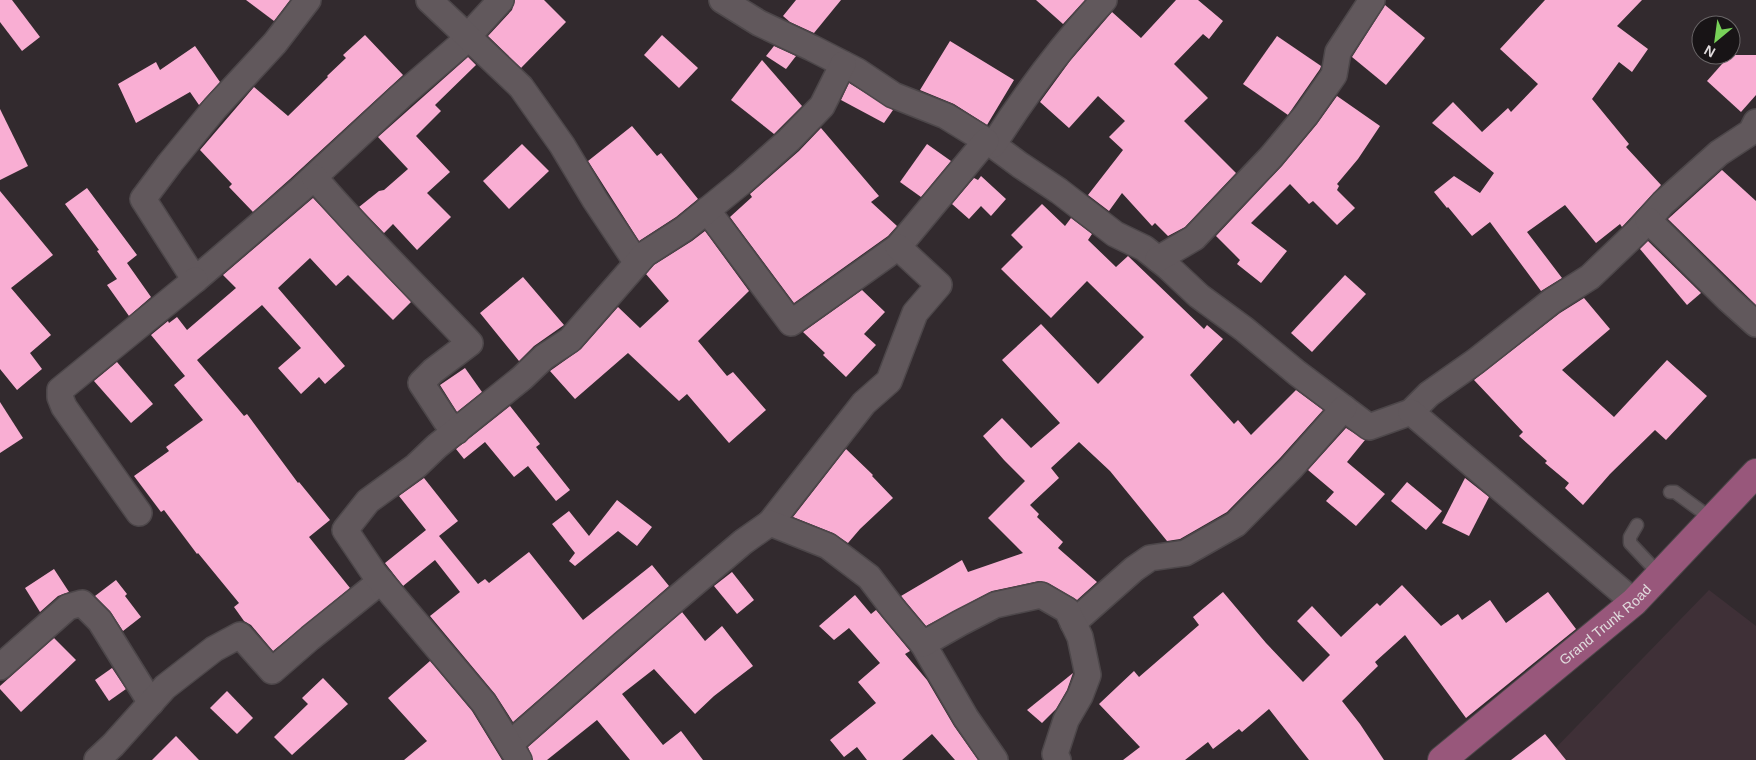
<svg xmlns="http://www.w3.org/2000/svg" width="1756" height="760" viewBox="0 0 1756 760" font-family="Helvetica,sans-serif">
	<rect width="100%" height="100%" fill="#322a2e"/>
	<!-- built -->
	<path fill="#3f3037" d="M1709,590L1756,626V760H1544Z"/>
	<!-- building -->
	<g fill="#f9aed3">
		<path d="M0,0H12L40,37L22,51L0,22Z"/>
		<path d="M246,0H290L274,21Z"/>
		<path d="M515,0H544L566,22L521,68L488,36L512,10Z"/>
		<path d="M796,0H841L814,33L790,22L783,16Z"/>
		<path d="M1036,0H1085L1063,24Z"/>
		<path d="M1176,0H1198L1223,21L1209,39L1203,34L1174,64L1208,98L1184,121L1236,173L1185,227L1168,236L1155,223L1152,226L1122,193L1109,211L1088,195L1123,150L1109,137L1125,121L1098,96L1069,128L1040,102L1070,61L1112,12L1141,38Z"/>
		<path d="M1545,0H1642L1617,26L1648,49L1632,72L1619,62L1592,99L1629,144L1626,147L1661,185L1622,227L1620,224L1596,243L1565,205L1527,232L1562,278L1541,291L1490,222L1472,236L1448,207L1447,208L1434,192L1454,176L1480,193L1494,173L1432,123L1453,102L1482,132L1508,108L1511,112L1538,84L1500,49Z"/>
		<path d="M1385,5L1425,38L1386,85L1352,57Z"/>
		<path d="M365,35L403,75L290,179L253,212L229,187L232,184L200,150L254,87L288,116L328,77L327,76L346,58L343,55Z"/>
		<path d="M662,35L698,68L679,88L644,55Z"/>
		<path d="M1277,36L1321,66L1320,69L1288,115L1243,84Z"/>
		<path d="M950,41L1014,80L987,125L954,104L920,90Z"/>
		<path d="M195,46L220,82L199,105L190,92L136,123L118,84L156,62L160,70Z"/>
		<path d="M774,46L796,56L786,69L766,56Z"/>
		<path d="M1730,55H1756V95L1741,112L1707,81Z"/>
		<path d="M468,57L476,65L435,105L441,111L416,136L450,172L427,193L451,217L417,250L393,224L384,233L359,207L379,191L384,190L408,169L378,137Z"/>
		<path d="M762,60L802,106L774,134L731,100Z"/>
		<path d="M849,83L893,110L884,123L841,100Z"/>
		<path d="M1337,96L1380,126L1358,159L1337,184L1339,186L1337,190L1355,208L1337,225L1313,201L1309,204L1290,184L1251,223L1287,251L1261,283L1237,264L1240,260L1216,236L1282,166L1317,124Z"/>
		<path d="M0,109L28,166L0,180Z"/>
		<path d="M632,126L657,156L661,153L698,199L676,217L639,241L588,161Z"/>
		<path d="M821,128L879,196L871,202L897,226L888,236L794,303L730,217L752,197L750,194L799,151Z"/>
		<path d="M522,144L549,171L509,209L483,181Z"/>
		<path d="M927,144L951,161L921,197L900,182Z"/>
		<path d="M1722,170L1756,201V305L1668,219Z"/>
		<path d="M981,176L1006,199L991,216L981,206L969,219L952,204L974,178L978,180Z"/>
		<path d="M87,188L137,255L127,263L151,297L129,316L107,285L117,279L97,251L99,250L65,204Z"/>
		<path d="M0,191L53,255L11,288L51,335L30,353L42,369L17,390L0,369Z"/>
		<path d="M313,198L411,302L393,320L348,275L336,286L310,258L278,288L345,366L325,384L319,377L301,394L278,368L301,348L262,305L197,360L244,416L247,414L298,483L299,482L330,520L309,537L350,588L273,651L251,625L244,621L234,607L239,603L198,553L197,554L164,510L161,512L134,476L169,451L166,447L203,420L174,385L185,376L151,335L168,321L169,323L177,317L187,330L236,288L223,275Z"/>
		<path d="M1042,204L1065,226L1071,218L1092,234L1088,240L1116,267L1128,256L1204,329L1207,325L1223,339L1190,375L1234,424L1238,420L1251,435L1296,390L1323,410L1280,458L1227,512L1180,539L1167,541L1110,471L1079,442L1051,468L1059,478L1030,505L1039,514L1037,517L1063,542L1058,548L1097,582L1077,600L1048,583L1039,581L992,591L926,626L901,596L962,560L968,572L1023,553L988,518L1025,481L1004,460L983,436L1002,418L1031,448L1060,423L1002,360L1041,324L1098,384L1144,337L1087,281L1051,318L1001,269L1023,247L1011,235Z"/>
		<path d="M705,231L749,291L698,341L727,376L733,372L766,410L729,443L687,394L679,401L628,353L575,399L550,371L581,349L618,307L640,328L669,301L646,274L654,265L692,241Z"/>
		<path d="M1648,241L1701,293L1687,305L1640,249Z"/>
		<path d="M1345,275L1366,294L1312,352L1291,333Z"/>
		<path d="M523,277L564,325L534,346L519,361L480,313Z"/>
		<path d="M862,290L885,312L864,334L876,345L846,377L823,355L825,353L803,332Z"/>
		<path d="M1584,298L1610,329L1562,370L1614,417L1667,360L1707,396L1666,440L1655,430L1610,474L1583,505L1565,488L1569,483L1545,463L1547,461L1519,436L1523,432L1474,380L1560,313Z"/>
		<path d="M117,362L153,404L131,423L94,381Z"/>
		<path d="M465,368L482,392L457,412L440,385Z"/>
		<path d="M0,402L23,438L0,453Z"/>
		<path d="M510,406L540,444L536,447L570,490L556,501L528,466L514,477L485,442L464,459L456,449Z"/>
		<path d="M1346,428L1365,440L1347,462L1385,494L1356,526L1326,501L1334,492L1308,470Z"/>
		<path d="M846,449L873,475L872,476L893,498L860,529L848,543L833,533L793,517Z"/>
		<path d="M424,478L458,521L439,536L478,584L485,579L489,583L529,552L583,620L652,565L669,586L513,722L495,694L430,616L460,592L435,560L403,586L385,563L426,530L399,496Z"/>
		<path d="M1465,478L1489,497L1469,536L1442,523Z"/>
		<path d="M1407,482L1442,511L1426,530L1391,501Z"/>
		<path d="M617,500L652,527L637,546L618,531L575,566L569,561L575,553L552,524L569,511L589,536Z"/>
		<path d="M54,569L69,592L58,596L40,612L25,588Z"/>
		<path d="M732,572L754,600L737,614L714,586Z"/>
		<path d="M116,580L127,594L125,596L141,617L123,631L110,611L95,596Z"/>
		<path d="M1402,585L1441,626L1458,614L1462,620L1490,600L1506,623L1548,592L1576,629L1466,718L1405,635L1375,662L1378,666L1342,701L1360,724L1384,760H1309L1269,709L1242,732L1239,729L1213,749L1208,742L1185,760H1123L1140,747L1099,704L1134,671L1139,677L1199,625L1193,617L1223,592L1266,643L1303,682L1330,655L1297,621L1312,606L1341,637L1377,603L1380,606Z"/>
		<path d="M855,595L871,614L876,610L910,651L905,654L927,680L954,726L978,760H955L932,734L902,760H867L857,747L844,757L830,740L876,703L858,682L880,663L849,628L834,640L819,626Z"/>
		<path d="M682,612L705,641L722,626L753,666L714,696L695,714L654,669L622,694L663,745L681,731L703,760H630L597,720L547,760H533L528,747Z"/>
		<path d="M54,638L76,660L21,712L0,689V686Z"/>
		<path d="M430,661L472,711L502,760H404L427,741L388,698Z"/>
		<path d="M112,668L126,689L109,701L95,680Z"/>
		<path d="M1073,673L1067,690L1056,709L1042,723L1027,710Z"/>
		<path d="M323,678L348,704L292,755L274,737L308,704L302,698Z"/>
		<path d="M227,691L253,718L237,734L210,708Z"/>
		<path d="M1545,734L1566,760H1511Z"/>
		<path d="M176,736L199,760H152Z"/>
	</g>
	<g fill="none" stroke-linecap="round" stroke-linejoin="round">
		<defs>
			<g id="lane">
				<path d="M1670,492H1675L1712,519"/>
				<path d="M1637,525L1630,537V543L1660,575"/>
			</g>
			<g id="street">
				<path d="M308,0L275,43L215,108L170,163L143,199L195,280L300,190L401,96L458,47L501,0"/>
				<path d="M429,0L521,87L562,145L595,200L637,263"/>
				<path d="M722,0L759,23L812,48L857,71L893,95L946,116L993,145L1020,165L1059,191L1115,234L1144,248L1168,267L1199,296L1244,329L1297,373L1369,427L1411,412L1429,394L1476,361L1552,301L1590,277L1637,232L1663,203L1719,153L1751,132L1756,122"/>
				<path d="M993,145C1027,92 1061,46 1104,0"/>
				<path d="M314,177C363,235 418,288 470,343L433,371L421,383L446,421L457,431"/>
				<path d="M707,210L791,323L898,247L986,141"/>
				<path d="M1648,220L1728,299L1756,324"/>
				<path d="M1158,259L1194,238L1271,157L1306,115L1334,75L1338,52L1372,0"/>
				<path d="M1411,412L1634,602"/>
				<path d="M139,513L64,407L60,397V390L195,280"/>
				<path d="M770,523L864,403L889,381L915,313L939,285L898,247"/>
				<path d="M1073,623L1134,569L1150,558L1185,553L1236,524L1291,468L1344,408"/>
				<path d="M923,644L966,718L995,760"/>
				<path d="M0,667L68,607L82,603L100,621L151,703"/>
				<path d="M510,744L623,644L743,542L770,523L828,546L869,577L895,611L923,644L960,623L995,605L1041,595L1067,610L1080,637L1088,675L1080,696L1066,720L1055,754L1058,760"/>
				<path d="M97,760L113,745L165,687L214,649L240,635L272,671L310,638L381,581"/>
				<path d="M519,760L484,703L374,573L345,530L368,501L416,466L437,446L522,378L544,357L570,340L645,254L684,229L743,181L789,140L822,106L843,64"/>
			</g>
			<g id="primary">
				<path id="s1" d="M1442,760L1634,602L1756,473"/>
			</g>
		</defs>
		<!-- lane casing -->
		<use href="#lane" stroke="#4d474a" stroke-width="15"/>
		<!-- street casing -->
		<use href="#street" stroke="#4d474a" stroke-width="28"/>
		<!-- primary casing -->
		<use href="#primary" stroke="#4d474a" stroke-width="30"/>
		<!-- lane -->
		<use href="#lane" stroke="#61585c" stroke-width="12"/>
		<!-- street -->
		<use href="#street" stroke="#61585c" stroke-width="25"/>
		<!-- primary -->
		<use href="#primary" stroke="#98577b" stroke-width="28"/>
	</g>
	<g text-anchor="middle" stroke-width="5" stroke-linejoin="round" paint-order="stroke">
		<!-- street labels -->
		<g font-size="14" fill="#e0dbdd" stroke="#181416">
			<text dy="5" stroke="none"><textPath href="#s1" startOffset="212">Grand Trunk Road</textPath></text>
		</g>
	</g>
	<!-- north arrow -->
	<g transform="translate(1716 40) rotate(209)"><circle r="24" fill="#181416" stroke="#686466"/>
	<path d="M0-4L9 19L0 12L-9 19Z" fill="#78d259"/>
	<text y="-8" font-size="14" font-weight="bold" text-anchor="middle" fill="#e0dbdd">N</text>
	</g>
</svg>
